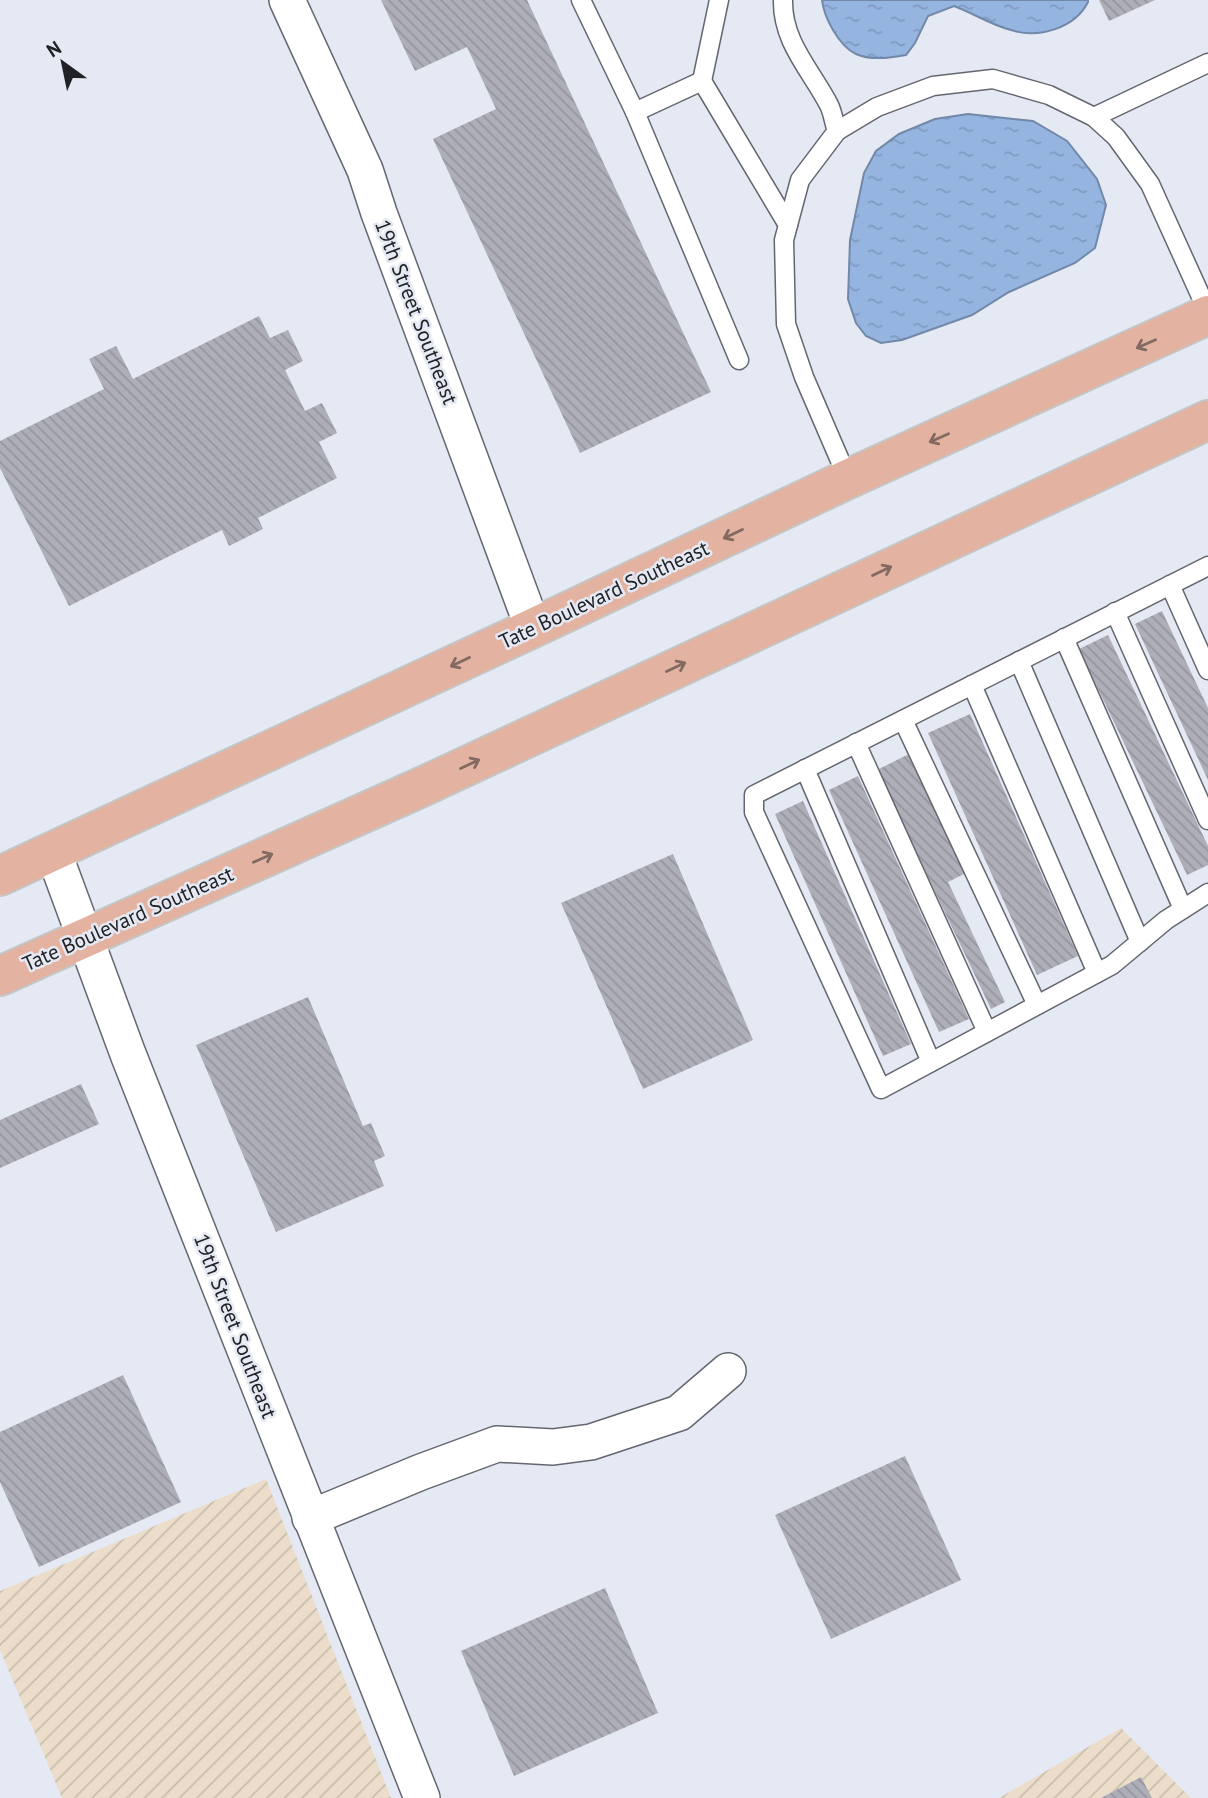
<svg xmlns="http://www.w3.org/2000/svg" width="1208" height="1798" viewBox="0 0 1208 1798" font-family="'PT Sans',sans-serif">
	<defs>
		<pattern id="industrial-furrows" width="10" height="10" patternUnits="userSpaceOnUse" patternTransform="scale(1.75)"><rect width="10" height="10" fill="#ebddca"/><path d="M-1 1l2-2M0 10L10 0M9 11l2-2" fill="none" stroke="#c9bdad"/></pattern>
		<pattern id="water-ripples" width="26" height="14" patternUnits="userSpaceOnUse" patternTransform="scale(1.75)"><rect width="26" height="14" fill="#95b4e0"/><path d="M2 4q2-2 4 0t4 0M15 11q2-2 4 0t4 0" fill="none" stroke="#809ac0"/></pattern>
		<pattern id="building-back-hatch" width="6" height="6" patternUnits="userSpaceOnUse" patternTransform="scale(1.75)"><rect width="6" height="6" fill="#aeaeb8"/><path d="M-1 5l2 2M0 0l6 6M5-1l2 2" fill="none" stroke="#95959e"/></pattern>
	</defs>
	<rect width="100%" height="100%" fill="#e5e9f3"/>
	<!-- industrial -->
	<g fill="url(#industrial-furrows)">
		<path d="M266,1479L391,1798H62L0,1650V1591Z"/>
		<path d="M1121,1728L1191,1798H999Z"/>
	</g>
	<!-- water -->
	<g fill="url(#water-ripples)" stroke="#7288a8" stroke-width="2">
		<path d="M822,0H1088V2C1075,28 1039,39 1011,30C991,25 973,13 954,6L928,16L915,43L906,55C891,58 871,61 856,54C839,46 824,18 822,0Z"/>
		<path d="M968,114L1033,121L1067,141L1097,179L1106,205L1095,248L1075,263L1009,292L972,315L902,340L881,343L866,336L856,323L848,299L850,240L864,173L876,151L899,134L935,119Z"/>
	</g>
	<!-- building -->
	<g fill="url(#building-back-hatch)">
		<path d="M381,0H527L711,392L580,453L433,139L496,109L467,47L415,71Z"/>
		<path d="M1099,0H1155L1109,21Z"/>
		<path d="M259,316L270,338L288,330L303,361L285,370L305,411L322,403L337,433L319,442L337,478L258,518L263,529L229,546L222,530L69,606L0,468V441L104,389L89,359L116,346L133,379Z"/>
		<path d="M1162,611L1208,708V780L1135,624Z"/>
		<path d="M1108,635L1208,846V865L1187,875L1079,649Z"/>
		<path d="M970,714L1078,956L1037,975L928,733Z"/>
		<path d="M909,754L966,873L948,882L1005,1002L991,1009L877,770Z"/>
		<path d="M858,776L969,1019L939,1032L829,790Z"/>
		<path d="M803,801L911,1044L883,1056L775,814Z"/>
		<path d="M673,854L753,1040L643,1089L561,903Z"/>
		<path d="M308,997L363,1126L371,1123L385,1156L374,1161L384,1186L276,1232L196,1045Z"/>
		<path d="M81,1084L99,1124L0,1168V1120Z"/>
		<path d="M123,1375L181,1502L39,1567L0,1482V1432Z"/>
		<path d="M905,1456L961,1580L831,1639L775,1515Z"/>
		<path d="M605,1588L658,1713L514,1776L461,1651Z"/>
		<path d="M1141,1777L1152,1798H1101Z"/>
	</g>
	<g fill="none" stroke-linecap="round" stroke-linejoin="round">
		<defs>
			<g id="lane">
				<path d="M581,0L635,112L702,81L788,225"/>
				<path d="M783,0C782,42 811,70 829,105C833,113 834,123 837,131L800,180L784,240L786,324L804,377L848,479"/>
				<path d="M1208,63L1094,117L1116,137L1150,184L1208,312"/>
				<path d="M702,81L719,0"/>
				<path d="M635,112L739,360"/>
				<path d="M837,131L877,107L933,86L993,79L1049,95L1094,117"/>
				<path d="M1208,566L754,795V812L881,1089L1112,965L1166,920L1208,893"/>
				<path d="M1170,585L1208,670"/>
				<path d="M1115,612L1208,820"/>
				<path d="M1064,638L1183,909"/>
				<path d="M1019,661L1140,942"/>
				<path d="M972,685L1097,973"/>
				<path d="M903,720L1037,1005"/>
				<path d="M856,743L987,1032"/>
				<path d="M805,769L931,1062"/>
			</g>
			<g id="street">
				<path d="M287,0L365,170L379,213L533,628"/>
				<path d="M53,851L128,1054L422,1798"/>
				<path d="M310,1518L421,1472L497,1444L553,1447L591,1442L679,1413L728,1371"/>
			</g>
			<g id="primary">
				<path d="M0,876L533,628L848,479L1208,315"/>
				<path d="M0,976L426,785L1208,420"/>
			</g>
		</defs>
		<!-- lane casing -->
		<use href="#lane" stroke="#64676f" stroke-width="21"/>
		<!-- street casing -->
		<use href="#street" stroke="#64676f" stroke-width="38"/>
		<!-- primary casing -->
		<use href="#primary" stroke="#c5c6c6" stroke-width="42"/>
		<!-- lane -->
		<use href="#lane" stroke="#fff" stroke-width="18"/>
		<!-- street -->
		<use href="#street" stroke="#fff" stroke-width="35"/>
		<!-- primary -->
		<use href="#primary" stroke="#e3b2a0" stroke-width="38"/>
	</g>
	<!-- one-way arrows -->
	<defs><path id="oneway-shaft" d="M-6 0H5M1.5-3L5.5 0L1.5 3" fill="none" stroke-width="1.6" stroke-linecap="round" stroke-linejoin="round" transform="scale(1.75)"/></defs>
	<g stroke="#826a62">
		<use href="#oneway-shaft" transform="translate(1146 344) rotate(156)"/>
		<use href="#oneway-shaft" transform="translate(939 438) rotate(156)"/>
		<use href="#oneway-shaft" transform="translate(733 534) rotate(155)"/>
		<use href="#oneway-shaft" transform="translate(882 571) rotate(-25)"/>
		<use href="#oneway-shaft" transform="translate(460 662) rotate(155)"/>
		<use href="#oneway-shaft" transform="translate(676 667) rotate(-25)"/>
		<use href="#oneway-shaft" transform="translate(470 764) rotate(-25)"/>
		<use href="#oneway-shaft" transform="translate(263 858) rotate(-24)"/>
	</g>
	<g text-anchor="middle" stroke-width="5" stroke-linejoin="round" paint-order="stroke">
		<!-- street labels -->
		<g font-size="21" fill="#212225" stroke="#e5e9f3">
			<text transform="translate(416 312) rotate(69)" y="7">19th Street Southeast</text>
			<text transform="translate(604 595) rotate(-25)" y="7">Tate Boulevard Southeast</text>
			<text transform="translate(128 919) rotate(-24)" y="7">Tate Boulevard Southeast</text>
			<text transform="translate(235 1326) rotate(69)" y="7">19th Street Southeast</text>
		</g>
	</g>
	<!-- north arrow -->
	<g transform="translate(63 63) rotate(327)" stroke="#e5e9f3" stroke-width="5" paint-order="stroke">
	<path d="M0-5L12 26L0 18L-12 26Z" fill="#212225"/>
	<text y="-10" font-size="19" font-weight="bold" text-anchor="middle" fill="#212225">N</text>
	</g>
</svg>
